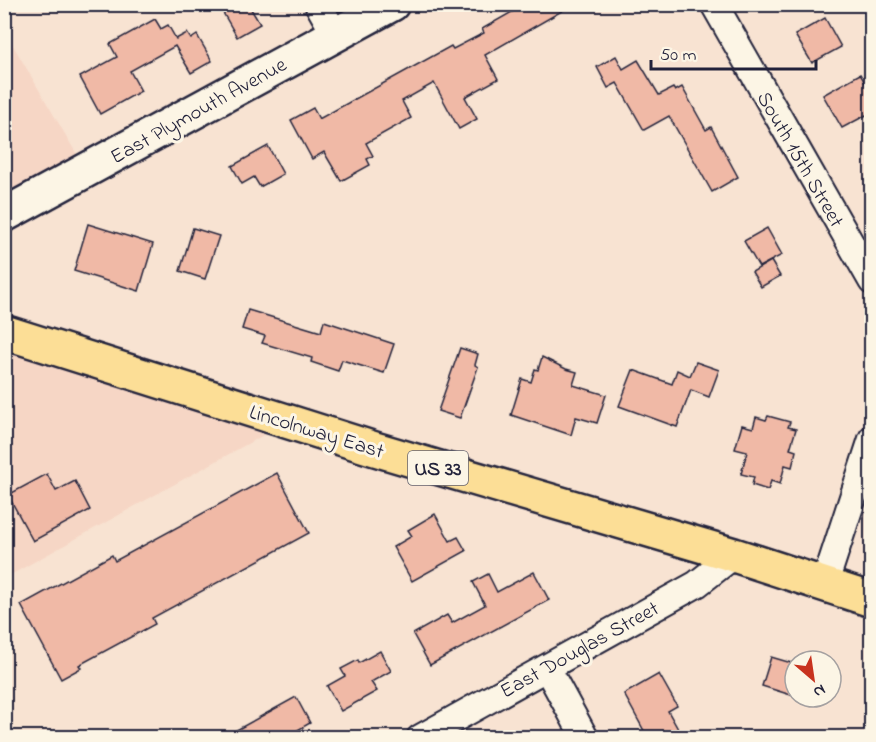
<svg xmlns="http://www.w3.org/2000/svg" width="876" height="742" viewBox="0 0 876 742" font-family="'Indie Flower',sans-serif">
	<rect width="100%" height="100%" fill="#f8e3d2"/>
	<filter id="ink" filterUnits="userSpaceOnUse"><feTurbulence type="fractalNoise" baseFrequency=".0167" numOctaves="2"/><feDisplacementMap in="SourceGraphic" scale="12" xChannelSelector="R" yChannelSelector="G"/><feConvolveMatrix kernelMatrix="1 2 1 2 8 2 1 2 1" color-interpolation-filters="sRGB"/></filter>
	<g filter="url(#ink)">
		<!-- built -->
		<g fill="#f6d6c5">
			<path d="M4,30L86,170L4,214Z"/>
			<path d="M5,334L287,422L5,578Z"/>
		</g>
		<!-- building -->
		<g fill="#f0b9a6" stroke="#22223b" stroke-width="1.5">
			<path d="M218,4H248L260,24L237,37Z"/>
			<path d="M526,4H574L485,55L498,79L465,97L477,119L459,129L434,83L402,101L411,118L366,143L373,156L367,159L370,165L341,181L324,152L312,159L291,120L313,108L319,119L451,46L453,49L484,33L482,29Z"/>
			<path d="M825,18L841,47L812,63L795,35Z"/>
			<path d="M155,19L161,29L168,25L176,39L187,33L191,39L197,35L212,61L191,73L175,46L130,71L141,91L100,114L80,77L117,57L110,44Z"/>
			<path d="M616,56L623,69L638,60L659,95L673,88L675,91L682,87L706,130L711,127L738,177L712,192L669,116L644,130L617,83L608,88L597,67Z"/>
			<path d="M860,74L872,94V112L842,128L823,95Z"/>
			<path d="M268,146L283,174L260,187L254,177L242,184L232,166Z"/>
			<path d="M88,224L153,244L139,291L74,271Z"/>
			<path d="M193,228L219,236L205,279L180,271Z"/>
			<path d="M767,228L782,255L759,267L744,241Z"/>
			<path d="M771,261L780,276L761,287L752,272Z"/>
			<path d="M248,310L321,332L324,321L394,344L384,373L342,360L338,371L311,362L312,358L262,343L265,336L242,329Z"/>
			<path d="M460,348L478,354L475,365L478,367L460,418L438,411Z"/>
			<path d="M542,357L566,369L577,372L573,385L606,395L597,423L576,417L571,435L511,415L522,379L531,382L535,369L538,370Z"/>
			<path d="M696,362L719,370L709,397L691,390L677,427L619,406L633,370L672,384L677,370L690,376Z"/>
			<path d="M768,416L790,422L788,427L796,429L790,449L796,451L792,467L785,465L780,484L771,481L768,490L752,485L754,477L741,474L747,452L735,449L742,425L753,428L756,417L766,420Z"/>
			<path d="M277,473L309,533L152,618L155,624L79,665L81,668L61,679L21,605L112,555L115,561Z"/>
			<path d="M47,474L56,491L75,481L90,510L33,541L8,495Z"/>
			<path d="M435,514L450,541L458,537L466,551L412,581L393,547L412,536L408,530Z"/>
			<path d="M534,572L549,600L430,665L413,634L447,615L452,623L485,605L473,582L488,574L497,592Z"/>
			<path d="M380,651L391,671L371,682L377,691L341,711L327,686L345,676L341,669L358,660L359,663Z"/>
			<path d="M771,657L795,664V683L791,695L762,686Z"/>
			<path d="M659,674L677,706L668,711L683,738H648L624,694Z"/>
			<path d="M296,697L310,723L284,738H222Z"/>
		</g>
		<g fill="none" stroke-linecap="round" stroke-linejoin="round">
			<defs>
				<g id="minor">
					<path d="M318,4L336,36"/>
					<path d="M714,4L872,281"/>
					<path d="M824,586L872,439"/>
					<path d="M547,668L585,738"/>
					<path d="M420,738L697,584L734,555"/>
				</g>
				<path id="secondary" d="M4,215L392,4"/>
				<path id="trunk" d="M4,332L375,449L734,555L872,600"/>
			</defs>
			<!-- minor casing -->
			<use href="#minor" stroke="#22223b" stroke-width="30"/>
			<!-- secondary casing -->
			<use href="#secondary" stroke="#22223b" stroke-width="38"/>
			<!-- trunk casing -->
			<use href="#trunk" stroke="#22223b" stroke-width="38"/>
			<!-- minor -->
			<use href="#minor" stroke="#fcf5e5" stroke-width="26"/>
			<!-- secondary -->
			<use href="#secondary" stroke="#fcf5e5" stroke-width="33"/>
			<!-- trunk -->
			<use href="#trunk" stroke="#fcde96" stroke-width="33"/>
		</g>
	</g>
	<g text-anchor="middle" stroke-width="6" stroke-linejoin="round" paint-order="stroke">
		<!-- shield labels -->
		<rect fill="#fcf5e5" stroke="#63616e" stroke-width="1.5" x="408" y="451" width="60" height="34" rx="4.5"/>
		<g font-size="20" font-weight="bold" fill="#22223b">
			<text x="438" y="475">US 33</text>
		</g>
		<!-- street labels -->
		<g font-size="21" fill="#22223b" stroke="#fcf5e5">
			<text transform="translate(198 110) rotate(-29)" y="7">East Plymouth Avenue</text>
			<text transform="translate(801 159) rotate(60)" y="7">South 15th Street</text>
			<text transform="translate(317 431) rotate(17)" y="7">Lincolnway East</text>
			<text transform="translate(579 649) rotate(-29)" y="7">East Douglas Street</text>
		</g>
	</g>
	<!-- margin -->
	<rect width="876" height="742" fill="none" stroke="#fcf5e5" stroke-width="24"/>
	<rect x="12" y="12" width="852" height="718" fill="none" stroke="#22223b" stroke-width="2" filter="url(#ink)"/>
	<!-- north arrow -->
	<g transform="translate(813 679) rotate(151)"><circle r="28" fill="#fcf5e5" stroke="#a5a1a1" stroke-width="1.5"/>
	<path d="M0-4.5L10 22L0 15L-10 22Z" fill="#c8321e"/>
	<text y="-9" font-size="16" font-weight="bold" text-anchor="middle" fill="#22223b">N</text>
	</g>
	<!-- scale -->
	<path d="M651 60v9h165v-9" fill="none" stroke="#22223b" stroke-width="3"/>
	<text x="660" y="60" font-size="18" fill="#22223b" stroke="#fcf5e5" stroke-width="4.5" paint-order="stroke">50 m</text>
</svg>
